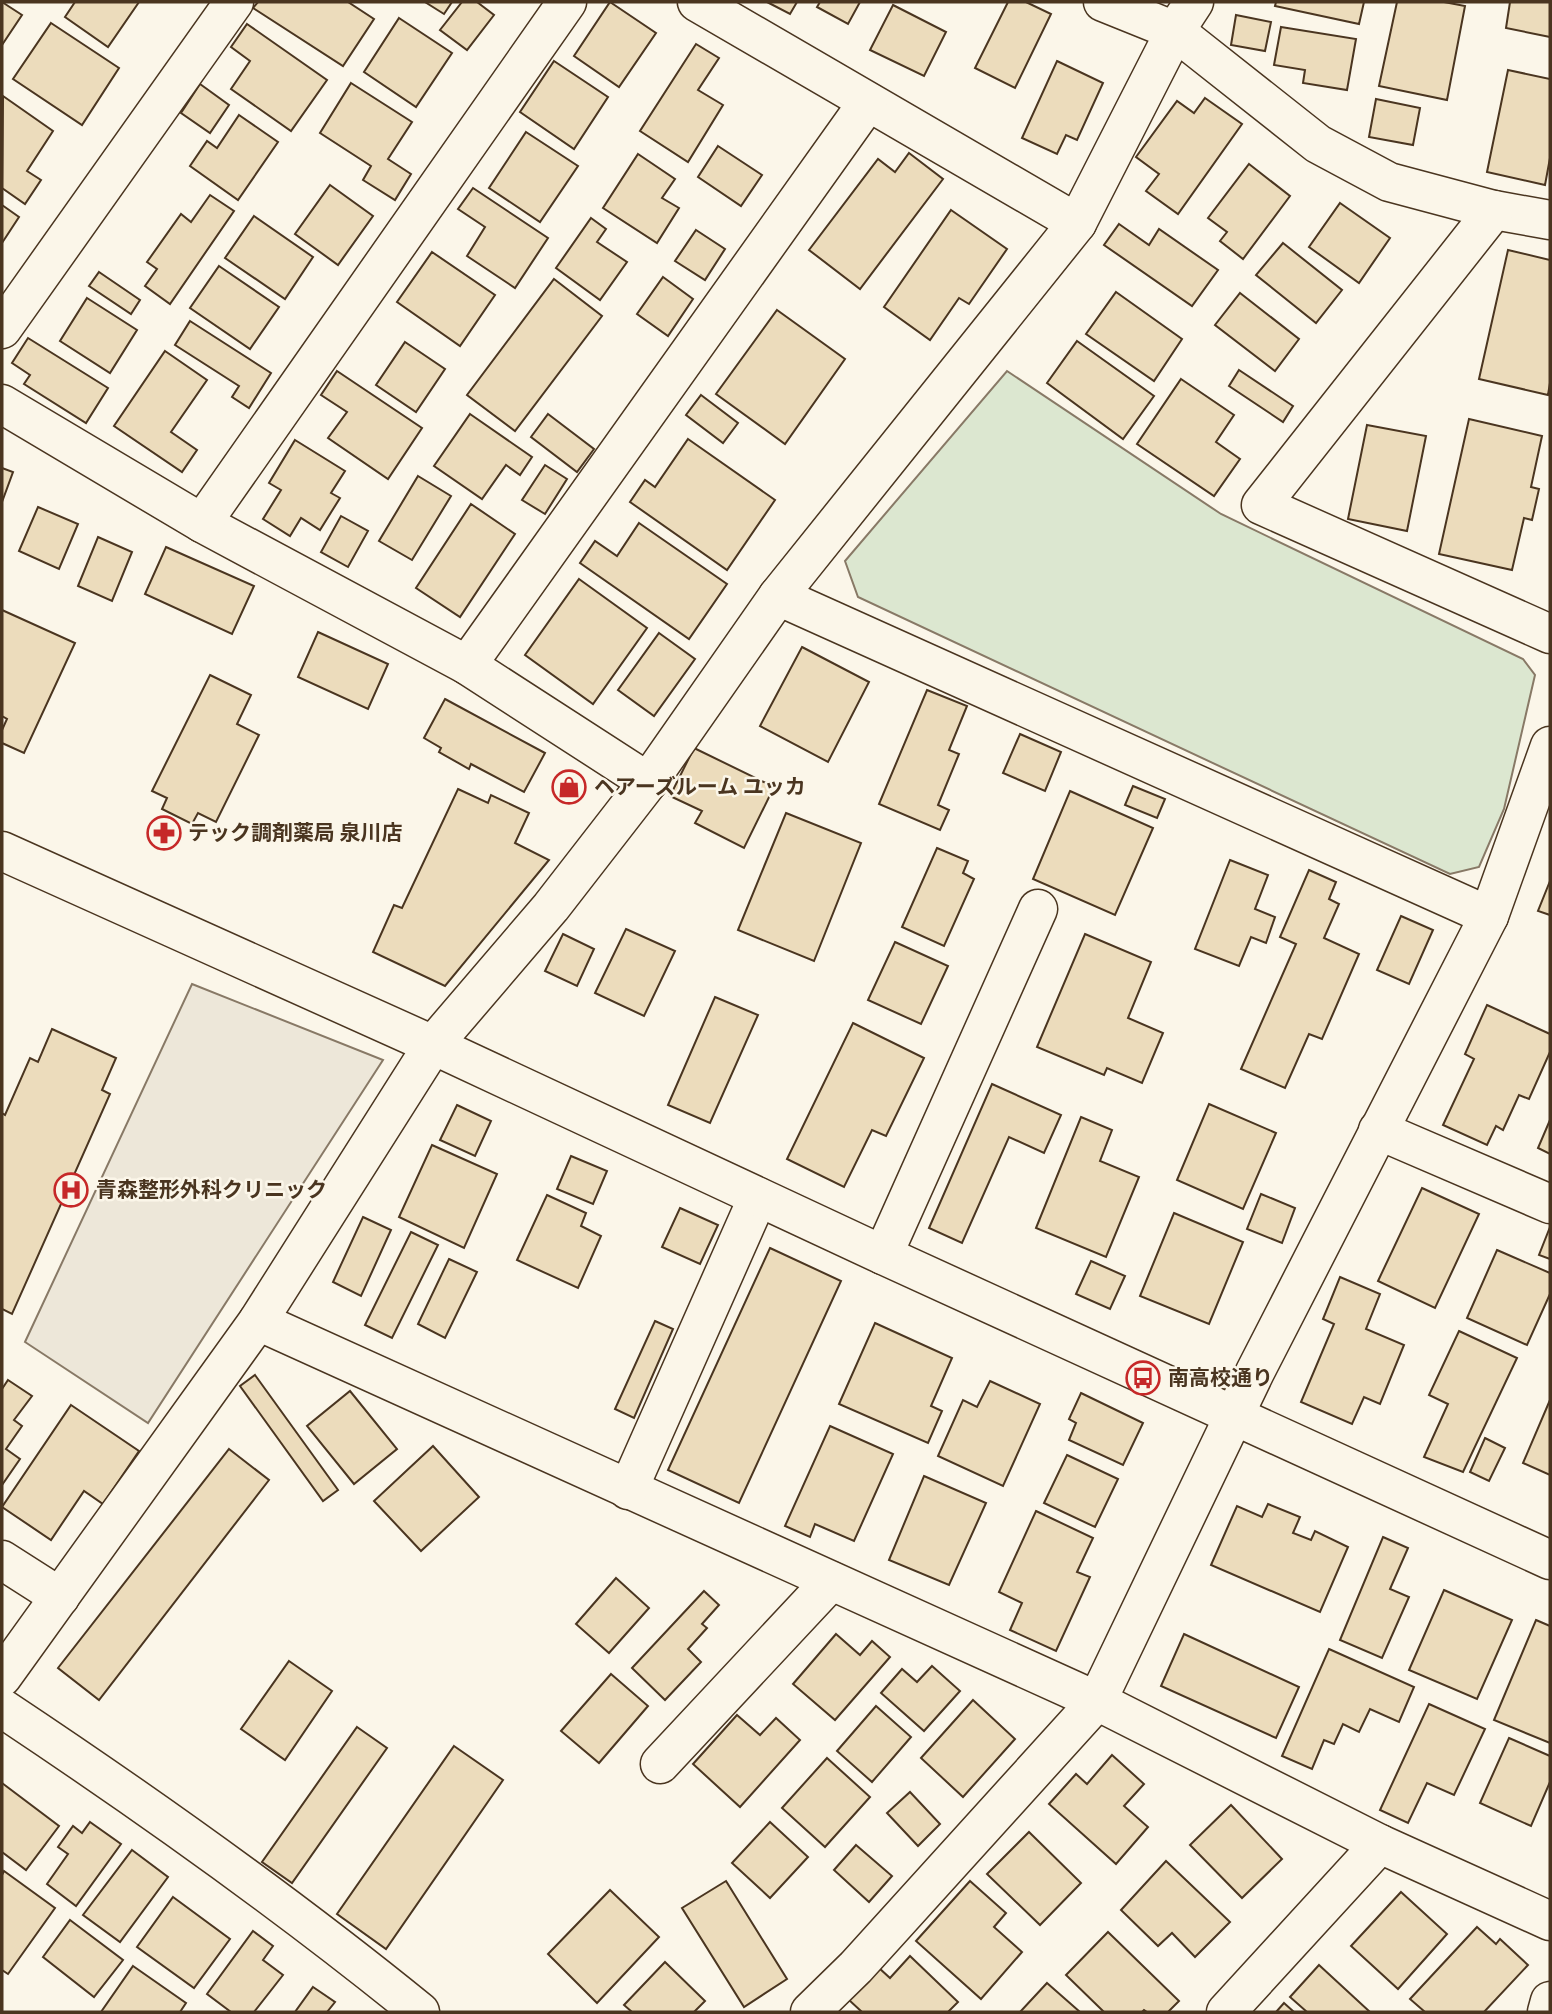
<svg xmlns="http://www.w3.org/2000/svg" width="1552" height="2014" viewBox="0 0 1552 2014" font-family="'Titillium Web','Noto Sans JP',sans-serif">
	<rect width="100%" height="100%" fill="#fbf6e9"/>
	<!-- green -->
	<path fill="#dce7d0" stroke="#887966" stroke-width="2" d="M1007,371L1221,514L1523,659L1535,675L1504,809L1479,867L1450,874L858,597L845,561Z"/>
	<!-- parking -->
	<path fill="#ede7d9" stroke="#887966" stroke-width="2" d="M192,984L383,1060L148,1423L25,1342Z"/>
	<!-- building -->
	<g fill="#ecdcbc" stroke="#4a3520" stroke-width="2">
		<path d="M2,2L22,15L2,45Z"/>
		<path d="M75,2H139L108,47L65,17Z"/>
		<path d="M258,2H348L374,19L343,66L253,8Z"/>
		<path d="M425,2H452L444,14Z"/>
		<path d="M462,2H477L494,15L467,50L440,30Z"/>
		<path d="M610,2L656,33L619,87L574,56Z"/>
		<path d="M767,2H797L790,14Z"/>
		<path d="M820,2H860L848,24L817,7Z"/>
		<path d="M1008,2H1026L1051,14L1015,88L975,68Z"/>
		<path d="M1276,2H1364L1359,24L1275,6Z"/>
		<path d="M1397,2H1444L1465,6L1447,100L1379,86Z"/>
		<path d="M1510,2H1550V37L1506,28Z"/>
		<path d="M893,5L946,32L924,76L870,50Z"/>
		<path d="M1236,15L1271,22L1265,51L1231,45Z"/>
		<path d="M399,18L452,53L416,107L364,72Z"/>
		<path d="M51,23L119,68L82,125L13,79Z"/>
		<path d="M247,24L327,80L291,131L231,89L250,61L231,47Z"/>
		<path d="M1281,27L1356,39L1347,90L1303,83L1305,70L1274,65Z"/>
		<path d="M696,44L719,58L698,90L723,105L688,162L640,131Z"/>
		<path d="M554,61L608,97L574,149L520,112Z"/>
		<path d="M1057,61L1103,83L1077,140L1066,135L1057,154L1022,138Z"/>
		<path d="M1508,70L1550,79V158L1545,185L1487,172Z"/>
		<path d="M351,83L412,122L388,159L411,174L395,200L363,180L371,166L320,133Z"/>
		<path d="M200,84L229,105L210,133L181,113Z"/>
		<path d="M3,96L53,131L27,171L41,180L25,204L2,188Z"/>
		<path d="M1205,98L1242,124L1178,214L1146,191L1159,174L1136,157L1177,101L1194,113Z"/>
		<path d="M1376,99L1420,108L1413,145L1369,137Z"/>
		<path d="M239,115L278,142L238,200L190,166L207,141L217,148Z"/>
		<path d="M526,132L578,166L540,222L489,188Z"/>
		<path d="M718,146L762,175L741,206L698,177Z"/>
		<path d="M909,153L943,179L860,289L809,250L878,159L895,172Z"/>
		<path d="M638,154L675,179L662,198L679,208L657,243L603,208Z"/>
		<path d="M1249,164L1290,196L1243,259L1220,241L1227,232L1208,218Z"/>
		<path d="M330,185L373,216L338,265L295,234Z"/>
		<path d="M473,188L548,238L515,288L467,256L485,227L458,209Z"/>
		<path d="M210,195L234,211L170,304L145,286L157,269L147,262L181,214L191,222Z"/>
		<path d="M1340,203L1390,238L1359,283L1309,247Z"/>
		<path d="M2,205L19,217L2,243Z"/>
		<path d="M951,210L1007,249L969,304L959,298L930,340L884,307Z"/>
		<path d="M254,216L313,257L285,299L225,258Z"/>
		<path d="M591,218L606,229L597,242L627,262L600,300L556,268Z"/>
		<path d="M1119,224L1149,245L1159,229L1218,270L1192,306L1104,245Z"/>
		<path d="M696,230L725,249L705,280L675,261Z"/>
		<path d="M1283,243L1342,290L1316,323L1256,275Z"/>
		<path d="M1508,250L1550,260V383L1548,395L1479,379Z"/>
		<path d="M432,252L495,295L460,346L397,302Z"/>
		<path d="M219,266L279,307L250,349L190,308Z"/>
		<path d="M99,272L140,300L131,314L89,286Z"/>
		<path d="M663,277L693,299L668,336L637,314Z"/>
		<path d="M554,279L602,316L515,431L467,395Z"/>
		<path d="M1116,292L1182,339L1154,381L1086,334Z"/>
		<path d="M1240,293L1299,339L1275,371L1215,325Z"/>
		<path d="M87,298L137,330L110,373L60,341Z"/>
		<path d="M777,310L845,359L785,444L716,394Z"/>
		<path d="M190,321L271,373L249,408L232,397L239,386L175,345Z"/>
		<path d="M28,338L108,388L86,423L24,384L30,375L12,363Z"/>
		<path d="M1077,341L1154,396L1123,439L1047,383Z"/>
		<path d="M405,342L445,369L416,412L376,385Z"/>
		<path d="M165,351L207,380L171,432L197,450L182,472L114,426Z"/>
		<path d="M1239,370L1293,406L1283,422L1229,386Z"/>
		<path d="M337,371L422,428L388,479L328,438L347,412L321,395Z"/>
		<path d="M1181,379L1234,415L1216,442L1240,459L1214,496L1137,444Z"/>
		<path d="M701,395L738,423L723,443L686,415Z"/>
		<path d="M470,414L532,457L520,475L506,465L482,499L434,466Z"/>
		<path d="M548,414L594,449L577,472L531,437Z"/>
		<path d="M1469,419L1542,436L1531,487L1539,489L1532,520L1524,518L1512,570L1439,554Z"/>
		<path d="M1367,425L1426,436L1407,531L1348,519Z"/>
		<path d="M688,439L775,500L727,570L630,502L645,480L655,487Z"/>
		<path d="M295,440L345,471L331,493L340,498L320,530L301,518L290,536L263,519L281,490L269,483Z"/>
		<path d="M545,465L567,479L545,514L522,500Z"/>
		<path d="M2,468L13,472L2,502Z"/>
		<path d="M418,476L451,496L412,560L379,541Z"/>
		<path d="M471,504L515,534L460,617L416,588Z"/>
		<path d="M38,507L78,524L59,569L19,551Z"/>
		<path d="M341,516L368,531L348,567L321,552Z"/>
		<path d="M639,523L727,584L689,639L580,563L595,541L617,556Z"/>
		<path d="M98,537L132,552L112,601L78,586Z"/>
		<path d="M166,547L254,586L232,634L145,594Z"/>
		<path d="M579,579L647,628L593,704L525,655Z"/>
		<path d="M2,610L75,643L24,753L2,743V730L7,719L2,716Z"/>
		<path d="M318,632L388,664L368,709L298,677Z"/>
		<path d="M659,633L695,659L654,716L618,690Z"/>
		<path d="M802,647L869,682L828,762L760,726Z"/>
		<path d="M210,675L251,695L237,724L259,735L216,822L198,813L192,824L162,809L167,798L152,791Z"/>
		<path d="M927,690L967,706L949,750L959,754L938,805L949,810L940,830L879,804Z"/>
		<path d="M445,699L545,753L524,792L471,764L469,769L439,752L441,748L424,738Z"/>
		<path d="M1020,734L1061,752L1045,791L1003,773Z"/>
		<path d="M694,748L774,787L744,848L695,823L702,811L670,796Z"/>
		<path d="M1133,786L1165,799L1157,818L1125,805Z"/>
		<path d="M458,789L488,803L491,795L529,813L515,843L549,860L445,986L373,952L394,905L402,908Z"/>
		<path d="M1070,791L1153,828L1115,915L1033,879Z"/>
		<path d="M786,813L861,843L814,961L738,930Z"/>
		<path d="M937,848L968,861L963,873L974,879L944,946L902,927Z"/>
		<path d="M1230,860L1268,875L1255,909L1275,917L1266,943L1251,937L1239,966L1195,949Z"/>
		<path d="M1309,870L1336,882L1329,899L1339,904L1324,938L1359,954L1322,1039L1309,1034L1285,1088L1241,1069L1296,944L1280,937Z"/>
		<path d="M1550,881V915L1538,911Z"/>
		<path d="M1401,916L1433,930L1409,984L1377,970Z"/>
		<path d="M626,929L675,951L644,1016L595,993Z"/>
		<path d="M563,934L594,949L577,986L545,971Z"/>
		<path d="M1085,934L1151,962L1128,1018L1163,1033L1142,1083L1107,1068L1104,1075L1037,1047Z"/>
		<path d="M895,942L948,966L921,1024L868,1000Z"/>
		<path d="M715,997L758,1015L710,1123L668,1105Z"/>
		<path d="M1487,1005L1550,1034V1052L1529,1099L1519,1095L1503,1130L1496,1126L1487,1145L1443,1125L1474,1059L1465,1054Z"/>
		<path d="M853,1023L924,1058L886,1136L872,1130L844,1187L787,1159Z"/>
		<path d="M52,1029L116,1058L102,1090L110,1094L12,1314L2,1309V1113L5,1115L30,1058L38,1062Z"/>
		<path d="M992,1084L1061,1115L1044,1153L1009,1137L962,1243L929,1228Z"/>
		<path d="M1209,1104L1276,1133L1243,1209L1177,1180Z"/>
		<path d="M457,1105L491,1121L475,1156L440,1140Z"/>
		<path d="M1081,1117L1112,1130L1100,1161L1139,1177L1106,1257L1036,1228Z"/>
		<path d="M1550,1120V1154L1538,1148Z"/>
		<path d="M432,1145L497,1174L464,1248L399,1217Z"/>
		<path d="M571,1156L607,1171L593,1204L557,1189Z"/>
		<path d="M1422,1188L1479,1214L1435,1308L1378,1281Z"/>
		<path d="M1261,1194L1295,1208L1282,1243L1247,1229Z"/>
		<path d="M547,1195L586,1213L581,1226L601,1236L578,1288L517,1260Z"/>
		<path d="M680,1208L718,1225L700,1264L662,1247Z"/>
		<path d="M1174,1213L1243,1242L1209,1324L1140,1296Z"/>
		<path d="M363,1217L391,1230L361,1296L333,1282Z"/>
		<path d="M1550,1227V1259L1539,1255Z"/>
		<path d="M411,1232L438,1245L392,1338L365,1325Z"/>
		<path d="M770,1248L841,1281L739,1503L668,1470Z"/>
		<path d="M1497,1250L1550,1273V1294L1527,1345L1467,1318Z"/>
		<path d="M449,1259L477,1272L445,1338L418,1324Z"/>
		<path d="M1091,1261L1125,1276L1110,1309L1076,1294Z"/>
		<path d="M1340,1277L1380,1294L1366,1329L1404,1345L1380,1404L1364,1397L1352,1424L1301,1402L1334,1324L1323,1319Z"/>
		<path d="M655,1321L673,1329L634,1418L615,1409Z"/>
		<path d="M875,1323L952,1358L931,1406L942,1411L928,1443L839,1404Z"/>
		<path d="M1459,1331L1517,1358L1463,1472L1424,1457L1448,1404L1429,1395Z"/>
		<path d="M255,1375L338,1490L323,1501L240,1386Z"/>
		<path d="M8,1380L32,1396L14,1420L22,1426L6,1449L20,1459L2,1485V1389Z"/>
		<path d="M990,1381L1040,1404L1003,1486L938,1456L963,1400L977,1407Z"/>
		<path d="M350,1391L397,1449L354,1484L307,1426Z"/>
		<path d="M1081,1393L1143,1423L1123,1465L1069,1440L1076,1423L1069,1419Z"/>
		<path d="M1550,1400V1475L1523,1463Z"/>
		<path d="M71,1405L139,1451L103,1504L84,1491L51,1540L2,1507Z"/>
		<path d="M830,1426L893,1454L854,1541L815,1524L810,1537L785,1526Z"/>
		<path d="M1485,1438L1505,1448L1489,1481L1470,1472Z"/>
		<path d="M433,1446L479,1497L421,1551L374,1501Z"/>
		<path d="M229,1449L269,1480L99,1700L58,1668Z"/>
		<path d="M1067,1455L1118,1479L1095,1527L1044,1503Z"/>
		<path d="M924,1476L986,1503L949,1585L889,1560Z"/>
		<path d="M1268,1504L1300,1517L1293,1533L1311,1540L1315,1531L1348,1547L1320,1612L1211,1565L1237,1506L1262,1517Z"/>
		<path d="M1036,1511L1093,1538L1077,1572L1090,1577L1056,1651L1010,1630L1022,1603L999,1592Z"/>
		<path d="M1383,1537L1408,1548L1390,1589L1409,1597L1382,1658L1340,1640Z"/>
		<path d="M616,1578L649,1608L609,1653L576,1624Z"/>
		<path d="M1444,1590L1512,1620L1477,1699L1409,1670Z"/>
		<path d="M704,1591L719,1605L702,1624L707,1628L688,1649L701,1662L665,1700L632,1668Z"/>
		<path d="M1536,1620L1550,1626V1743L1494,1720Z"/>
		<path d="M836,1634L860,1655L872,1641L890,1657L835,1720L793,1684Z"/>
		<path d="M1184,1634L1299,1687L1276,1738L1161,1686Z"/>
		<path d="M1329,1649L1414,1687L1399,1722L1370,1709L1359,1732L1343,1724L1334,1744L1324,1740L1312,1769L1282,1756Z"/>
		<path d="M289,1661L332,1691L285,1760L241,1729Z"/>
		<path d="M932,1666L960,1691L924,1731L881,1693L902,1669L917,1682Z"/>
		<path d="M611,1674L648,1706L599,1763L561,1731Z"/>
		<path d="M973,1700L1015,1739L963,1797L921,1758Z"/>
		<path d="M1429,1704L1485,1729L1454,1795L1427,1783L1408,1823L1380,1810Z"/>
		<path d="M876,1706L911,1737L872,1782L837,1751Z"/>
		<path d="M737,1715L760,1735L776,1718L800,1740L740,1807L693,1764Z"/>
		<path d="M357,1727L387,1748L292,1883L262,1862Z"/>
		<path d="M1509,1738L1550,1756V1782L1531,1826L1480,1803Z"/>
		<path d="M454,1746L503,1780L386,1949L337,1914Z"/>
		<path d="M1112,1755L1144,1784L1124,1806L1148,1827L1116,1864L1049,1804L1076,1774L1087,1784Z"/>
		<path d="M827,1758L870,1797L825,1847L782,1808Z"/>
		<path d="M2,1783L59,1826L26,1870L2,1852Z"/>
		<path d="M910,1792L940,1824L918,1846L887,1813Z"/>
		<path d="M1231,1805L1282,1859L1242,1898L1190,1845Z"/>
		<path d="M90,1822L121,1844L76,1906L47,1884L68,1854L58,1847L73,1826L82,1833Z"/>
		<path d="M770,1822L808,1857L770,1898L732,1863Z"/>
		<path d="M1029,1832L1081,1883L1040,1925L987,1874Z"/>
		<path d="M856,1845L892,1876L869,1902L834,1870Z"/>
		<path d="M132,1850L168,1877L120,1942L83,1915Z"/>
		<path d="M1166,1861L1230,1922L1195,1957L1172,1933L1158,1946L1121,1910Z"/>
		<path d="M4,1871L55,1908L8,1974L2,1970V1875Z"/>
		<path d="M726,1881L787,1979L744,2007L682,1908Z"/>
		<path d="M970,1881L1006,1913L994,1927L1022,1952L981,1999L916,1941Z"/>
		<path d="M610,1890L659,1937L597,2003L548,1954Z"/>
		<path d="M1401,1892L1447,1934L1398,1989L1351,1946Z"/>
		<path d="M173,1897L230,1939L194,1988L137,1947Z"/>
		<path d="M70,1920L123,1960L94,1997L43,1957Z"/>
		<path d="M1477,1927L1496,1944L1500,1939L1528,1965L1484,2012H1425L1410,1999Z"/>
		<path d="M253,1931L273,1946L263,1960L283,1975L254,2012H231L207,1994Z"/>
		<path d="M1108,1932L1179,2001L1168,2012H1147L1144,2010L1142,2012H1104L1066,1975Z"/>
		<path d="M910,1956L958,2002L948,2012H862L849,2000L879,1968L890,1978Z"/>
		<path d="M665,1962L705,2001L694,2012H632L624,2005Z"/>
		<path d="M1319,1965L1370,2012H1307L1290,1997Z"/>
		<path d="M133,1966L186,2003L180,2012H101Z"/>
		<path d="M1047,1983L1080,2012H1020Z"/>
		<path d="M313,1987L335,2002L327,2012H295Z"/>
		<path d="M1284,2003L1294,2012H1276Z"/>
	</g>
	<g fill="none" stroke-linecap="round" stroke-linejoin="round">
		<defs>
			<g id="street">
				<path d="M697,2L1077,223"/>
				<path d="M1103,2L1175,31L1318,144L1389,182L1494,210L1550,220"/>
				<path d="M1494,210L1261,505L1550,634"/>
				<path d="M2,329L234,2"/>
				<path d="M2,404L202,523L467,665L648,782"/>
				<path d="M202,523L567,2"/>
				<path d="M778,596L1489,916"/>
				<path d="M467,665L868,102"/>
				<path d="M1378,1130L1550,1204"/>
				<path d="M883,1255L1038,909"/>
				<path d="M258,1321L1097,1701L1380,1844L1550,1921"/>
				<path d="M628,1490L758,1197"/>
				<path d="M2,1560L60,1597"/>
				<path d="M2,1677L258,1321L433,1045L551,907L648,782L778,596L1077,223L1175,31L1194,2"/>
				<path d="M2,1708C145,1803 286,1903 420,2012"/>
				<path d="M660,1764L831,1581"/>
				<path d="M810,2012L856,1967L1097,1701L1255,1372L1489,916L1550,746"/>
				<path d="M1226,2012L1380,1844"/>
				<path d="M1547,2012L1550,2001"/>
			</g>
			<path id="secondary" d="M2,851L433,1045L883,1255L1550,1560"/>
		</defs>
		<!-- street casing -->
		<use href="#street" stroke="#4a3520" stroke-width="41"/>
		<!-- secondary casing -->
		<use href="#secondary" stroke="#4a3520" stroke-width="41"/>
		<!-- street -->
		<use href="#street" stroke="#fbf6e9" stroke-width="38"/>
		<!-- secondary -->
		<use href="#secondary" stroke="#fbf6e9" stroke-width="38"/>
	</g>
	<!-- icons -->
	<defs>
		<symbol id="shop-ring" viewBox="-11 -11 22 22"><circle r="9.5" fill="#fbf6e9" stroke="#c62828" stroke-width="1.5"/><path d="M-5-2.5h2.3a2.7 3.5 0 0 1 5.4 0H5L5.5 6h-11ZM-1.5-2.5h3a1.5 2.3 0 0 0-3 0Z" fill="#c62828"/></symbol>
		<symbol id="pharmacy-ring" viewBox="-11 -11 22 22"><circle r="9.5" fill="#fbf6e9" stroke="#c62828" stroke-width="1.5"/><path d="M-2-6h4v4h4v4h-4v4h-4v-4h-4v-4h4Z" fill="#c62828"/></symbol>
		<symbol id="hospital-ring" viewBox="-11 -11 22 22"><circle r="9.5" fill="#fbf6e9" stroke="#c62828" stroke-width="1.5"/><path d="M-5-5h3v3.5h4V-5h3V5h-3V1.5h-4V5h-3Z" fill="#c62828"/></symbol>
		<symbol id="bus-ring" viewBox="-11 -11 22 22"><circle r="9.5" fill="#fbf6e9" stroke="#c62828" stroke-width="1.5"/><path d="M-5-6H5V4H4V6H2V4H-2V6H-4V4H-5ZM-3.5-4V0h7V-4ZM-3.5 1.2v1.5H-2V1.2ZM2 1.2v1.5H3.5V1.2Z" fill="#c62828"/></symbol>
	</defs>
	<g fill-rule="evenodd">
		<use href="#shop-ring" x="550" y="768" width="38" height="38"/>
		<use href="#pharmacy-ring" x="145" y="814" width="38" height="38"/>
		<use href="#hospital-ring" x="52" y="1171" width="38" height="38"/>
		<use href="#bus-ring" x="1124" y="1359" width="38" height="38"/>
	</g>
	<g text-anchor="middle" stroke-width="5" stroke-linejoin="round" paint-order="stroke">
		<!-- poi labels -->
		<g font-size="21" font-weight="bold" fill="#4a3520" stroke="#fbf6e9" text-anchor="start">
			<text x="594" y="794">ヘアーズルーム ユッカ</text>
			<text x="188" y="840">テック調剤薬局 泉川店</text>
			<text x="96" y="1197">青森整形外科クリニック</text>
			<text x="1168" y="1385">南高校通り</text>
		</g>
	</g>
	<!-- border -->
	<rect width="1552" height="2014" fill="none" stroke="#4a3520" stroke-width="7"/>
</svg>
